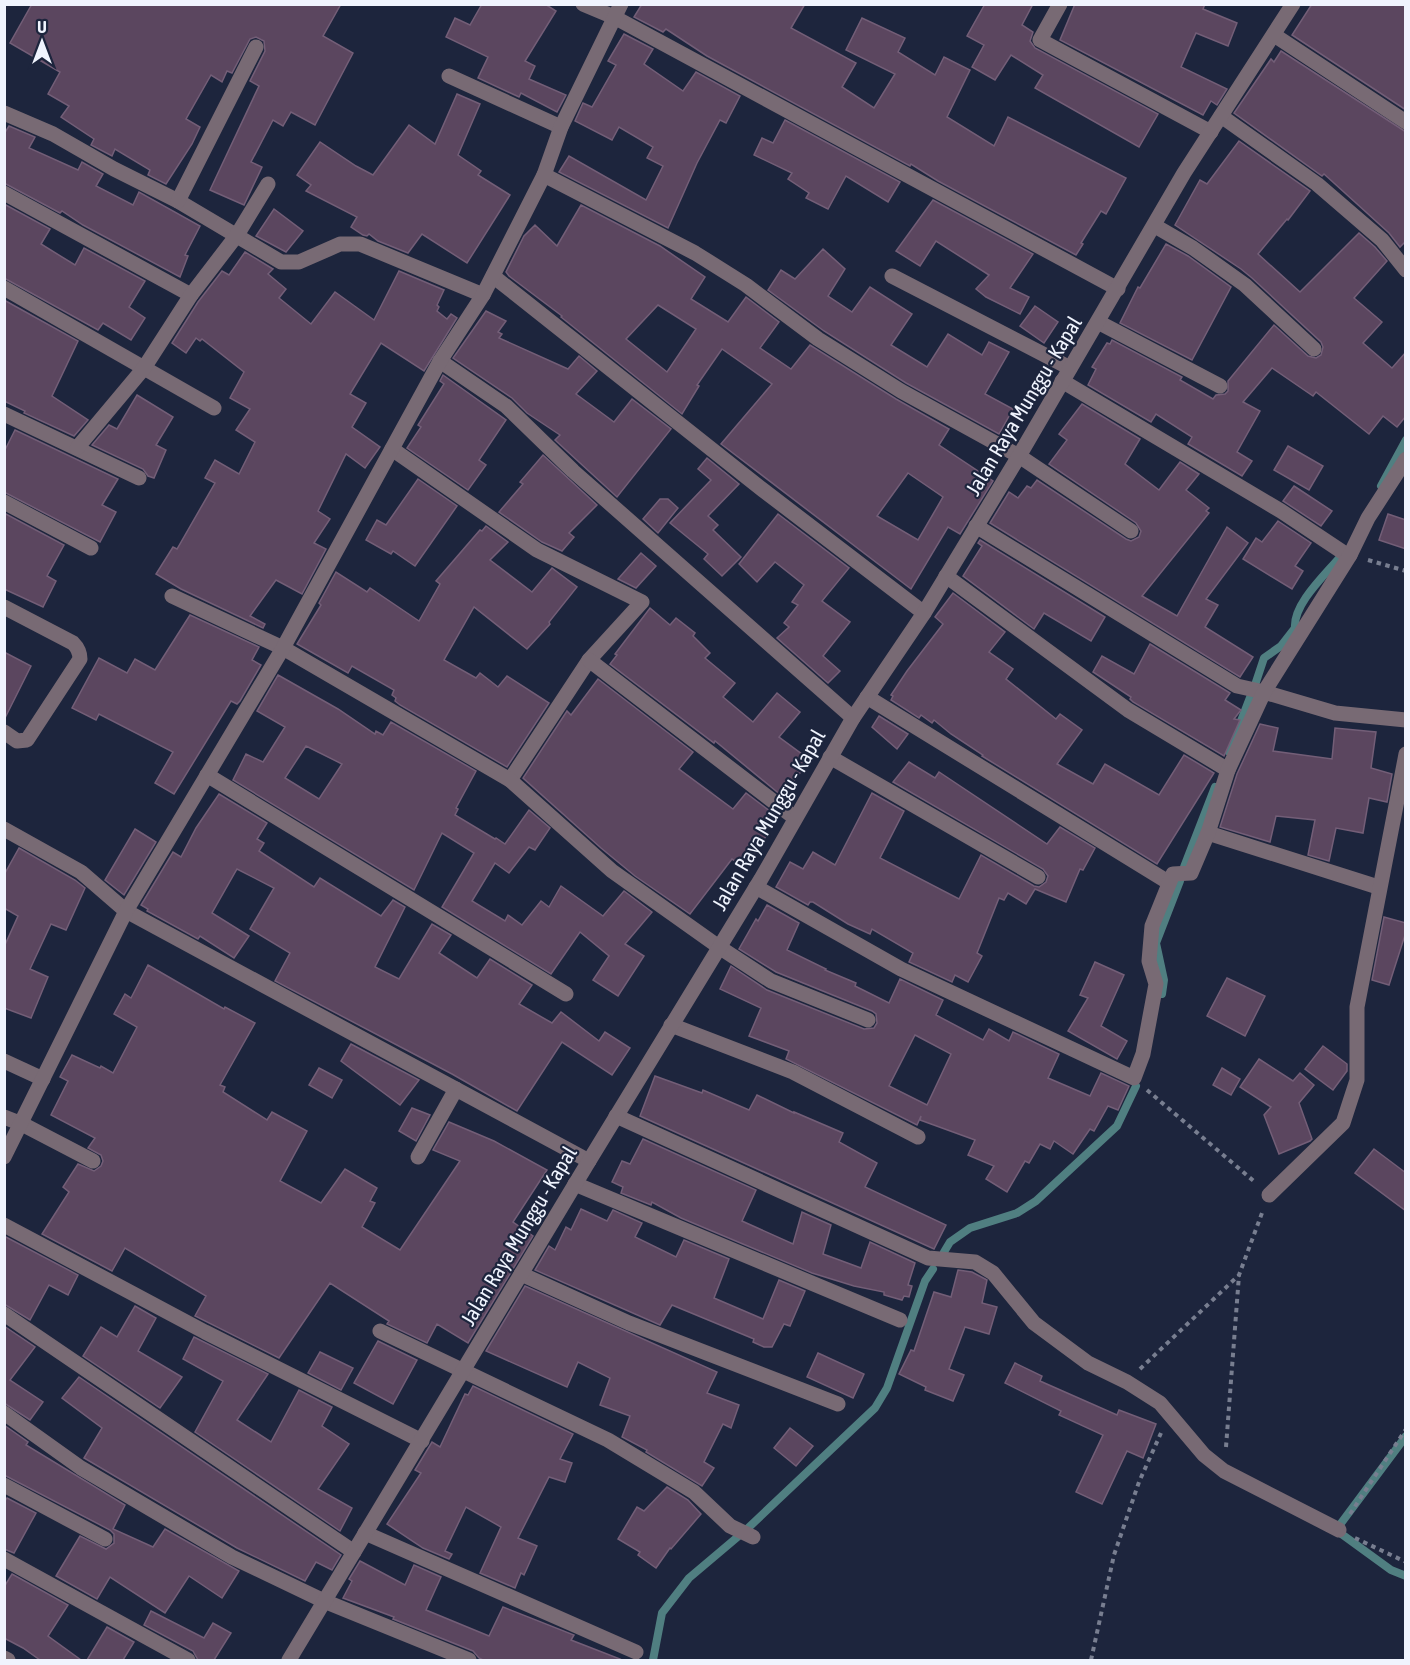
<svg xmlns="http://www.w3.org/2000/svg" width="1410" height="1665" viewBox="0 0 1410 1665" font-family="'Asap Condensed',sans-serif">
	<rect width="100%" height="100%" fill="#1d253d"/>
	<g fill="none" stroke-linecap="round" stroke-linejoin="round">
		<!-- stream -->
		<g stroke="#507f81" stroke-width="8">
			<path d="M1381,486L1406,440"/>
			<path d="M1256,682L1264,658L1281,646L1295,628C1293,604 1325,575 1340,557"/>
			<path d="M1229,752L1251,695"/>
			<path d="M1184,867L1215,787"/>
			<path d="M1162,994L1164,980L1156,943L1180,881"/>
			<path d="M944,1252L950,1242L970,1228L1017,1213L1036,1201L1117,1126L1136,1086"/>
			<path d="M1406,1436L1336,1530L1391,1570L1406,1576"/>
			<path d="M653,1660L662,1613L689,1578L747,1529L875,1408L887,1388L925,1281L933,1269"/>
		</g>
	</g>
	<!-- building -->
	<g fill="#5b465f" stroke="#735e77" stroke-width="1.5" fill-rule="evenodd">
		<path d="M32,4H341L323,36L353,53L315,125L291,112L283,126L273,120L251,162L262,167L244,205L210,190L259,86L250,81L265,51L264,41L256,37L250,39L232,73L227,71L222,82L211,75L186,119L200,127L192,144L166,184L148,175L150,170L115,149L112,156L91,145L94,139L61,117L69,106L48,94L60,72L10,43Z"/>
		<path d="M482,4H545L556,11L525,61L535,66L529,79L566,95L557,112L521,93L519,97L478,78L488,57L446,37L455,18L470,25Z"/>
		<path d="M642,4H805L791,28L856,63L842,87L874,108L895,74L846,50L862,18L905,38L898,52L935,75L944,57L970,70L947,117L994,146L1008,117L1126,178L1106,214L1101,211L1081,243L1083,244L1076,255L938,181L911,164L910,166L707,56L666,29L663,32L634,17Z"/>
		<path d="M985,4H1033L1022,25L1033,32L1030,41L1035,48L1158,114L1139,147L1035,88L1043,75L1011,55L995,80L972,67L984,45L967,36Z"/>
		<path d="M1075,4H1205L1203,9L1237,23L1228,46L1196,33L1181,67L1227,89L1217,105L1211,101L1203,115L1060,40Z"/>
		<path d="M1312,4H1406V110L1292,35Z"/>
		<path d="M624,34L653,49L644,64L683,91L696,72L740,96L726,123L720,120L697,163L668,228L559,172L569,156L646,200L663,166L647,158L653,147L619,127L612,140L575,121L583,103L592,107L616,65L608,61Z"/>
		<path d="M1281,51L1406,132V241L1400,247L1389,233L1324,174L1322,176L1234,113L1271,59L1274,62Z"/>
		<path d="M457,94L480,104L458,155L481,171L478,175L510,195L467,263L422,234L408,253L378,241L369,234L367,236L363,235L351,227L357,217L306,191L311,185L297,175L320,142L356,166L373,175L409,125L435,144Z"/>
		<path d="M785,120L900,182L888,202L846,176L828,209L806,198L809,193L788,179L792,173L754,155L762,138L773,143Z"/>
		<path d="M9,126L35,137L29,148L78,170L82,162L103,174L96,186L133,205L139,192L200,226L185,255L188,256L180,277L83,225L62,211L60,213L4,183V134Z"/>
		<path d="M1239,141L1310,191L1288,220L1287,219L1258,254L1300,292L1359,233L1375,247L1387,261L1354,298L1382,322L1363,343L1392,368L1406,352V416L1397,427L1383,416L1369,434L1316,392L1313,396L1272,368L1243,402L1260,411L1237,452L1252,461L1242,476L1188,444L1192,437L1156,414L1151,422L1088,385L1096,369L1092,367L1107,343L1110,344L1112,340L1182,377L1180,380L1213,399L1216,395L1225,394L1228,391V381L1274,325L1308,356L1316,358L1321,355L1323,347L1321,342L1252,278L1241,269L1175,225L1200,180L1207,184Z"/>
		<path d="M933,200L1033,254L1010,288L1029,297L1020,314L986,297L976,289L989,275L936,241L920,266L896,251Z"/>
		<path d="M4,204L50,229L41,244L75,265L84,248L145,281L129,307L145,318L131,340L103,323L98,330L4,278Z"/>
		<path d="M581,205L660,246L705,277L691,299L728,322L746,297L779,322L760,348L791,369L810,345L896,399L949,429L939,445L993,481L960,534L948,527L911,589L721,444L772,384L722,349L697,385L699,386L682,414L561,317L562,316L509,276L506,272L524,236L535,225L557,246ZM658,305L696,329L667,372L626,339ZM908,473L943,497L918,540L877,516Z"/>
		<path d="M274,209L303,231L286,252L256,236Z"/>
		<path d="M1166,244L1188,256L1231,287L1192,360L1120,323L1138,287L1140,288Z"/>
		<path d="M823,249L845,269L828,296L852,312L870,287L912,314L891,345L927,367L948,334L982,355L989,342L1009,352L985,394L1013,409L999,434L906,383L824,331L768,290L781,270L795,279Z"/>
		<path d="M245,252L273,269L268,274L286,289L279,298L311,324L335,292L374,320L399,271L444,290L437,305L439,307L437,311L447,319L451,314L457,318L424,371L381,343L350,394L366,403L352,427L380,447L365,468L346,454L318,511L330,519L314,543L326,549L302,594L276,580L250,616L265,624L263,628L181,589L156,574L173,547L177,549L215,483L205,478L215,460L239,474L255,442L236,430L250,409L230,398L244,372L202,339L200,341L196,338L186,353L172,343L198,302L222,271L229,275Z"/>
		<path d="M4,300L78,341L52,396L88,420L74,436L24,413L25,411L4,401Z"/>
		<path d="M1035,306L1058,322L1044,343L1020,326Z"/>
		<path d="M486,311L506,321L498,332L502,334L499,338L568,369L579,356L597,371L576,394L614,422L632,399L671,429L617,497L555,440L560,435L527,413L512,398L453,358Z"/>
		<path d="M443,375L506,420L479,460L486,465L468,490L407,448L421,427L418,425L444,384L440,381Z"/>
		<path d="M137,395L173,417L156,445L166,450L154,478L148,476L143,469L92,445L109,425L117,429Z"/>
		<path d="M1082,404L1140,439L1125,464L1159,490L1180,462L1199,474L1186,490L1209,508L1206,511L1209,513L1142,596L1177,616L1227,527L1248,543L1206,599L1218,605L1205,627L1253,657L1240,677L990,523L1009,492L1018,498L1027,486L1031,488L1037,480L1126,539L1131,541L1139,537L1141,531L1136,523L1049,464L1067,440L1059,434Z"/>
		<path d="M15,430L118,479L102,505L116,512L100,542L4,492V452Z"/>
		<path d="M1288,446L1323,466L1309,490L1274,470Z"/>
		<path d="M543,455L597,505L569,533L574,537L562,551L542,542L499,512L523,484L520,482Z"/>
		<path d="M707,458L739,484L708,516L718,525L713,530L741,557L722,576L704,559L708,554L670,523L711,480L698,469Z"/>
		<path d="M418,479L457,506L415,566L393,551L391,554L366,540L377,520L386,525Z"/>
		<path d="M1294,486L1332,511L1321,526L1283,501Z"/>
		<path d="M660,499H668L678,508L658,533L643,519Z"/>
		<path d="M4,513L64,545L47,576L56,581L43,607L4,589Z"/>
		<path d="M778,514L849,568L822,601L850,622L823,656L840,671L828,683L777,638L789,627L784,623L798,605L792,602L804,585L775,562L757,582L739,564Z"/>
		<path d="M1388,514L1406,520V549L1379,540Z"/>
		<path d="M1278,521L1311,543L1295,566L1303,571L1292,589L1243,559L1256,538L1262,542Z"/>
		<path d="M486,526L508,542L490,560L532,592L552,568L577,587L549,622L550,624L527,649L474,607L444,660L476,678L480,673L498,687L507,676L549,703L507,767L400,705L395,701L396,698L392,695L394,690L352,666L348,673L297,644L321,605L319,603L336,572L367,592L370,588L419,621L440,584L436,581L480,530L482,531Z"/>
		<path d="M980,540L1105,617L1091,641L1044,613L1034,629L963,576L982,546L978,543Z"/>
		<path d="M641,553L656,566L636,588L618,579Z"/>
		<path d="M953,593L1005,632L989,652L1013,669L1006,679L1056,719L1060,714L1082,730L1057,764L1093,784L1105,764L1159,795L1184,755L1214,773L1157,864L982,756L983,755L951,734L934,720L932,723L921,715L919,718L891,700L893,696L891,695L907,671L943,624L935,617Z"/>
		<path d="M650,608L670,625L676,618L695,633L693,636L710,653L705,658L735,683L723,697L753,722L777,693L800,712L779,737L810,760L782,796L715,741L714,743L610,664L617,655L615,654Z"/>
		<path d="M190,615L259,647L252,660L261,665L240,701L237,704L231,701L174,794L155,783L173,752L99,714L96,720L72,708L99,658L127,673L135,659L155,670Z"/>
		<path d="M1150,644L1230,693L1225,700L1241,710L1234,719L1240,720L1224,756L1133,702L1130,699L1131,697L1093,672L1102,656L1134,674Z"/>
		<path d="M4,652L31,666L4,720Z"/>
		<path d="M278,675L338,709L375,734L376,731L383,735L391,722L476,771L456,808L458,809L455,815L495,839L496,838L505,844L529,810L550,828L535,850L529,847L509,873L495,863L472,901L505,921L508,915L522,925L541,901L549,907L561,886L603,916L624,891L652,912L625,944L644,956L618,996L593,980L609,956L580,932L551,974L442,907L474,853L442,833L414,890L233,780L246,754L263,762L285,727L257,711ZM306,746L342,764L319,799L285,778Z"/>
		<path d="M598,679L693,752L679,769L733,809L746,793L771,812L759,827L768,833L746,868L732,859L690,914L635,876L601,848L523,778L567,711L571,715Z"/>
		<path d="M879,716L908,734L897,749L872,727Z"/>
		<path d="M1260,724L1278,728L1273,751L1332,759L1335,728L1376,732L1371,768L1392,774L1387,802L1369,798L1363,833L1336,828L1329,861L1308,855L1315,820L1276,816L1270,842L1220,827L1237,774Z"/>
		<path d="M909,762L935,778L939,772L1047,844L1060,827L1095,848L1083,870L1080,869L1066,902L1035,889L1026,904L1008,893L1004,900L999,898L977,953L982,956L968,982L955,975L952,982L909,962L913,953L872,929L870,934L848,924L813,902H810L808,905L776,887L790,862L803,869L813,852L835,865L872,793L904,811L880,858L959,899L981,855L1034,886L1039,887L1046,882L1048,876L1043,869L893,782Z"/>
		<path d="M219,794L267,823L257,839L264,843L259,851L314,887L320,878L381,916L393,900L405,907L375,967L399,979L432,924L451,935L439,953L477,978L490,959L532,985L519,1004L552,1023L561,1012L599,1041L605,1032L630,1048L612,1075L562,1042L517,1111L452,1074L275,981L290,953L250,929L274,888L237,869L212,913L249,936L234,958L200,936L198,939L147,911L148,909L141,905L173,852L181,857L196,828Z"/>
		<path d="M135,829L156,842L124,895L105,880Z"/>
		<path d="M19,848L75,880L85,888L66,930L51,924L30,969L48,977L31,1018L4,1008V947L18,916L4,908V875Z"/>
		<path d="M767,905L799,923L787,950L826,969L825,970L856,983L855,986L889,1003L900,979L943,1000L936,1015L983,1040L989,1029L1009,1041L1013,1032L1059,1054L1048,1078L1090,1096L1101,1073L1129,1086L1118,1110L1108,1106L1094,1131L1090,1129L1073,1154L1054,1141L1050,1149L1040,1144L1029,1163L1025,1161L1007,1192L986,1179L994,1166L968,1155L975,1140L920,1120L921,1116L917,1125L786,1059L789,1051L749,1036L761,1008L720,989L731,966L767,990L864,1029L874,1028L877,1023L876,1014L872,1011L776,972L739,949L756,919L758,921ZM915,1035L951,1054L927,1105L889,1086Z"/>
		<path d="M1384,917L1406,923V932L1389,985L1372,980Z"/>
		<path d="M1095,962L1124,975L1101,1026L1127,1041L1117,1059L1068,1031L1088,998L1080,995Z"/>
		<path d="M148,965L224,1009L225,1007L255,1023L220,1085L225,1087L223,1092L267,1120L272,1112L307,1131L280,1181L321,1203L345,1169L377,1188L370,1201L375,1203L362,1227L400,1250L460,1161L433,1150L449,1122L494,1141L547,1170L513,1222L533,1236L468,1343L437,1324L427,1343L387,1324L389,1321L330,1283L279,1358L195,1316L206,1296L125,1248L112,1271L42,1234L69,1192L63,1187L78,1164L94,1171L101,1166L103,1161L101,1155L88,1148L95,1138L51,1115L68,1081L60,1077L72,1055L100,1068L101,1066L113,1073L137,1027L114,1014L125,994L131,998Z"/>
		<path d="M1227,978L1265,996L1245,1036L1207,1016Z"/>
		<path d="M351,1044L419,1080L400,1105L341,1061Z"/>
		<path d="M1323,1046L1347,1064V1071L1333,1090L1305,1069Z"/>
		<path d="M1259,1059L1293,1081L1300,1073L1314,1085L1299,1103L1312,1139L1310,1141L1279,1154L1264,1115L1271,1107L1240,1087Z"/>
		<path d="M319,1068L342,1080L332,1098L309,1085Z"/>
		<path d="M1222,1068L1240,1079L1231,1095L1213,1085Z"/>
		<path d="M655,1076L702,1093L703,1090L749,1110L757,1095L794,1113V1112L843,1133L839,1142L877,1163L865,1187L946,1225L934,1249L640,1116Z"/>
		<path d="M412,1108L430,1115L416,1141L399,1131Z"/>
		<path d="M643,1139L756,1190L742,1221L793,1244L802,1212L831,1225L823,1254L861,1268L870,1242L915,1263L908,1285L912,1286L909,1297L904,1296L902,1300L884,1295V1292L854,1286L812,1273L681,1218L652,1202L651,1205L621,1193L623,1187L612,1182L622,1161L630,1164Z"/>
		<path d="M1374,1149L1406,1173V1211L1355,1173Z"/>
		<path d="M581,1209L607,1221L613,1210L642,1223L635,1237L676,1257L684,1240L729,1259L714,1298L763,1319L779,1280L805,1291L790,1326L784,1324L772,1347H764L753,1342L754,1339L672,1305L660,1325L535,1270L549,1246L555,1250L566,1227L571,1230Z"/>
		<path d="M4,1236L78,1275L68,1295L49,1285L30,1320L4,1304Z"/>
		<path d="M958,1270L972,1272L987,1280L982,1303L997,1307L989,1334L965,1327L949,1369L964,1375L953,1401L925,1390L926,1387L899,1374L911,1350L914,1351L934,1292L951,1297Z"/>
		<path d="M525,1286L717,1372L707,1393L739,1405L731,1428L723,1424L704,1462L714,1468L702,1486L646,1452L647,1450L622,1437L630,1416L600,1405L610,1378L578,1362L567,1387L486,1351Z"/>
		<path d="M135,1306L156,1318L138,1351L182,1377L160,1408L83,1356L101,1327L117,1337Z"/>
		<path d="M4,1326L35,1347L10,1380L43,1402L30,1420L4,1403Z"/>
		<path d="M194,1337L268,1374L237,1420L271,1442L299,1390L332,1407L322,1426L349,1444L318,1489L352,1508L340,1531L195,1432L223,1381L183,1359Z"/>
		<path d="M378,1341L417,1360L393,1404L354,1383Z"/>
		<path d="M320,1352L353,1368L341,1390L308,1373Z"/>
		<path d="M818,1353L864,1374L853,1398L807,1377Z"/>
		<path d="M1015,1363L1042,1376L1040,1381L1117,1415L1119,1410L1156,1424L1143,1458L1127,1451L1102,1504L1076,1492L1103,1435L1059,1415L1061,1411L1005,1383Z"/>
		<path d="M79,1377L341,1555L332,1570L316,1562L305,1581L237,1548L84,1458L102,1428L62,1398Z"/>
		<path d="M473,1386L573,1434L560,1459L572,1463L565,1482L549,1477L518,1538L537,1546L524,1575L521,1573L515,1588L480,1573L501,1527L466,1507L445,1551L452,1554L449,1559L423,1548L387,1524L421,1473L415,1470L432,1442L440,1447L465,1394L468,1395Z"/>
		<path d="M4,1425L28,1442L26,1445L125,1505L113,1529L153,1547L165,1529L239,1571L222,1598L189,1576L165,1613L110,1577L97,1599L56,1576L80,1536L106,1549L114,1543V1534L110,1530L4,1475Z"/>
		<path d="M790,1428L813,1446L796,1466L774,1448Z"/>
		<path d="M667,1487L688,1500L701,1514L671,1549L670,1548L656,1568L638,1555L640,1552L618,1539L637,1507L644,1511Z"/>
		<path d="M7,1498L36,1513L14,1553L4,1549V1502Z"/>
		<path d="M360,1561L405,1585L414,1565L441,1577L426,1610L489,1636L503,1607L574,1635L571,1640L620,1659L619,1660H483L479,1658L473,1651L393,1619L394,1617L343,1598L352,1581L349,1579Z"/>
		<path d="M12,1574L68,1605L48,1636L81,1660H40L23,1648L4,1638V1587Z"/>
		<path d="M151,1611L204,1638L213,1623L231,1633L214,1660H198L193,1651L144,1625Z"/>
		<path d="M107,1627L134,1642L123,1660H87Z"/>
	</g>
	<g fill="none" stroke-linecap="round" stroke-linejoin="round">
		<!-- path -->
		<g stroke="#787e90" stroke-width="4" stroke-dasharray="4.5 4.5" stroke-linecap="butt">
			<path d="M1368,560L1406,571"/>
			<path d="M1147,1090L1256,1183"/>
			<path d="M1140,1369L1239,1275L1262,1213"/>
			<path d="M1226,1447L1239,1275"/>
			<path d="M1350,1514L1406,1429"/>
			<path d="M1355,1538L1406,1562"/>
			<path d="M1091,1660L1114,1555L1139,1482L1161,1433"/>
		</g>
		<!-- minor -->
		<g stroke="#786a74" stroke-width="15">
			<path d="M583,4L614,17L1118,289"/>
			<path d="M1060,4L1040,40L1211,132"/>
			<path d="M1274,35L1406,122"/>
			<path d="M449,76L561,127"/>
			<path d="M4,113L53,134L114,169L178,201L281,262H299L340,244H360L483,295"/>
			<path d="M1221,116L1317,184L1382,240L1406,270"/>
			<path d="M544,175L695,253L746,285L818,339L901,391L1019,456L1131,531"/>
			<path d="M4,193L191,295"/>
			<path d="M178,201L256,47"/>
			<path d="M1155,226L1193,248L1245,285L1314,349"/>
			<path d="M493,276L763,490L924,613"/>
			<path d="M892,276L1070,368"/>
			<path d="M4,288L214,408"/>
			<path d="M1098,322L1220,386"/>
			<path d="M440,361L506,406L573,471L853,718"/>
			<path d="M1062,381L1281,511L1344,553L1350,555"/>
			<path d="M4,414L139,478"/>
			<path d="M77,448L144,368L191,295L237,235L268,184"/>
			<path d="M392,449L537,550L642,602L589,660L510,780"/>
			<path d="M4,502L91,548"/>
			<path d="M976,526L1237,686L1264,692L1335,713L1406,720"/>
			<path d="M946,576L1128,710L1228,770"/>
			<path d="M172,596L283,648L510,780L612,871L719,947L771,981L868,1020"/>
			<path d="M4,607L73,643C78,648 80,652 80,659L27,740L17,741L4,732"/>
			<path d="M589,660L795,818"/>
			<path d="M867,697L1168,882"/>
			<path d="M830,757L1038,877"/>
			<path d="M207,775L566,994"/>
			<path d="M4,829L81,872L126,911L589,1161"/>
			<path d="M1208,833L1378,887"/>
			<path d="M756,887L901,969L1134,1078L1143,1054L1156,984L1149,961L1152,926L1173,874L1191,873L1208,833L1228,770L1264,692L1350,555L1368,518L1406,459"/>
			<path d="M671,1025L793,1072L918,1137"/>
			<path d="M4,1061L43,1079"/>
			<path d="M616,1116L928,1258L975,1262L993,1273L1034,1323L1088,1363L1127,1382L1160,1403L1204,1455L1224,1471L1339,1530"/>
			<path d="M4,1117L22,1124L93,1161"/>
			<path d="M4,1157L126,911L283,648L440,361L483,295L544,175L561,127L621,4"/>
			<path d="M418,1157L456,1089"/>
			<path d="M575,1184L900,1320"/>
			<path d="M1269,1195L1343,1123L1357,1080V1007L1406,754"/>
			<path d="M4,1225L205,1332L422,1441"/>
			<path d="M521,1274L629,1323L838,1404"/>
			<path d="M4,1314L354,1552"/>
			<path d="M380,1331L608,1440L694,1492L730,1526L753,1537"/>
			<path d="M4,1413L81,1468L232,1557L324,1601L469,1660"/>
			<path d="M4,1485L105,1539"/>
			<path d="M365,1533L636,1652"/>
			<path d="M4,1559L188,1660"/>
			<path d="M4,1658L8,1660"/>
		</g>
		<!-- tertiary -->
		<path stroke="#786a74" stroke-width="15" d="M289,1660L589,1161L761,879L853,718L924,613L1019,456L1184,173L1293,4"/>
	</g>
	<g text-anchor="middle" stroke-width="4.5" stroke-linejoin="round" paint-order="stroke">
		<!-- street labels -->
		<g font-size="21" fill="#f0f4fe" stroke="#1d253d">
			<text transform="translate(1024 406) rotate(-59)" y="7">Jalan Raya Munggu - Kapal</text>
			<text transform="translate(769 820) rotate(-60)" y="7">Jalan Raya Munggu - Kapal</text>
			<text transform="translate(519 1236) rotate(-59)" y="7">Jalan Raya Munggu - Kapal</text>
		</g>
	</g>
	<!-- border -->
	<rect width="1410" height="1665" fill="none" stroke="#f0f4fe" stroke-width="12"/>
	<!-- north arrow -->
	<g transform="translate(42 42)" stroke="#1d253d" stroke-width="4.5" paint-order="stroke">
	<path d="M0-4.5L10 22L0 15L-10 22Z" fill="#f0f4fe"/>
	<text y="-9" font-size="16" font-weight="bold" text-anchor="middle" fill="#f0f4fe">U</text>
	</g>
</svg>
